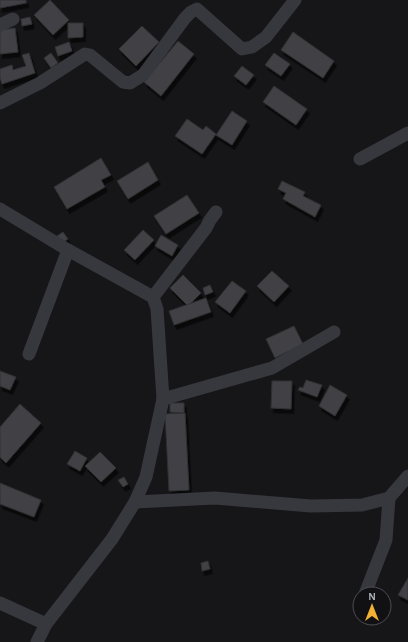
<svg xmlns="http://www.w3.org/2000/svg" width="408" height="642" viewBox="0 0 408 642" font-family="'Alegreya Sans',sans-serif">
	<defs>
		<filter id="shadow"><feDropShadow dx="2.5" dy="4.5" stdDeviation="0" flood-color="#0009"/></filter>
	</defs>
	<rect width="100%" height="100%" fill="#161618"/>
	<!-- building -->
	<g fill="#404145" stroke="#303034" filter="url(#shadow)">
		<path d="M0,0H26V3L0,8Z"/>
		<path d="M50,0L69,20L53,35L34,15Z"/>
		<path d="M30,17L32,24L22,26L21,19Z"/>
		<path d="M68,23H83V37L68,38Z"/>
		<path d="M142,26L159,42L136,66L119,49Z"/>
		<path d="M15,28L18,52L0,54V30Z"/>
		<path d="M293,32L334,61L323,78L281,50Z"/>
		<path d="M178,41L194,54L161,96L144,82Z"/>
		<path d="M69,42L72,51L58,56L55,47Z"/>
		<path d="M29,53L35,73L2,84L0,78V69L12,65L13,70L26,66L22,55Z"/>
		<path d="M51,53L58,63L51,68L44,58Z"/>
		<path d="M274,53L290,64L281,76L265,65Z"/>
		<path d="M242,66L254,75L246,85L234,76Z"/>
		<path d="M274,86L307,109L296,125L263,102Z"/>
		<path d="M232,111L247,121L232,145L216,135Z"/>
		<path d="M187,119L203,130L206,126L216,134L202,154L175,136Z"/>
		<path d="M101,158L111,175L101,180L105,187L67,209L54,187Z"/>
		<path d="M148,162L158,180L128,199L117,181Z"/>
		<path d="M282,181L305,192L303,196L321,205L315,217L283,199L286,193L278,189Z"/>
		<path d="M187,195L199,213L166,234L154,216Z"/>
		<path d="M143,230L154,240L135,260L124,250Z"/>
		<path d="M63,232L68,239L62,243L57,236Z"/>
		<path d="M161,235L178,245L172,256L155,246Z"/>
		<path d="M272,271L289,286L274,302L257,286Z"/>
		<path d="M183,275L201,293L188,306L170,288Z"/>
		<path d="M232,281L246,291L230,313L215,302Z"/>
		<path d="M210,285L213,292L205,295L203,288Z"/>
		<path d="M206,298L211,312L174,325L169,311Z"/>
		<path d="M294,326L303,344L275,358L266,339Z"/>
		<path d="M0,371L16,377L10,390L0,386Z"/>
		<path d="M306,380L322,385L317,397L298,390L300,387L303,388Z"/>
		<path d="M272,381H292L291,409L271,408Z"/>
		<path d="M330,385L347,395L335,416L319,406Z"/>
		<path d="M170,403H184V413L170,412Z"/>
		<path d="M20,404L41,423L6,463L0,457V427Z"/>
		<path d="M185,413L189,490L169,491L165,414Z"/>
		<path d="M75,451L87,458L80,471L67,464Z"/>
		<path d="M100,452L116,468L101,482L85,466Z"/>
		<path d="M124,477L128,484L123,487L118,480Z"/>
		<path d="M0,483L41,500L34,517L0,504Z"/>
		<path d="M208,561L210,569L202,571L201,563Z"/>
		<path d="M408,578V600L398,595Z"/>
	</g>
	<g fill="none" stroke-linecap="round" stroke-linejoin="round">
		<!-- minor -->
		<g stroke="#37383d" stroke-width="13">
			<path d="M0,25L13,19"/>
			<path d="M0,103L40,83L85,54L90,55L123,82L130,83L143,75L185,18L191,12L197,9L242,49L252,47L266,37L295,0"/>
			<path d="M360,159L408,133"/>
			<path d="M0,209L68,250L153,297L157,309L163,399L146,477L135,502L112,539L46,624L37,642"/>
			<path d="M153,297L206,228L210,220L216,212"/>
			<path d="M29,354L68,250"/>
			<path d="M163,399L272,368L334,332"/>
			<path d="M135,502L215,498L311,506L362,505L389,498L408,476"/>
			<path d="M365,594L386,540L389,498"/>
			<path d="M0,603L46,624"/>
		</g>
	</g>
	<!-- north arrow -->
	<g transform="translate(372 606)"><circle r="19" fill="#111113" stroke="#4d4f55"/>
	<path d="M0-3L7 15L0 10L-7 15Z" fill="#f2b134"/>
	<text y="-6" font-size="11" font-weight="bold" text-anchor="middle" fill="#a8adb8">N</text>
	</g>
</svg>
